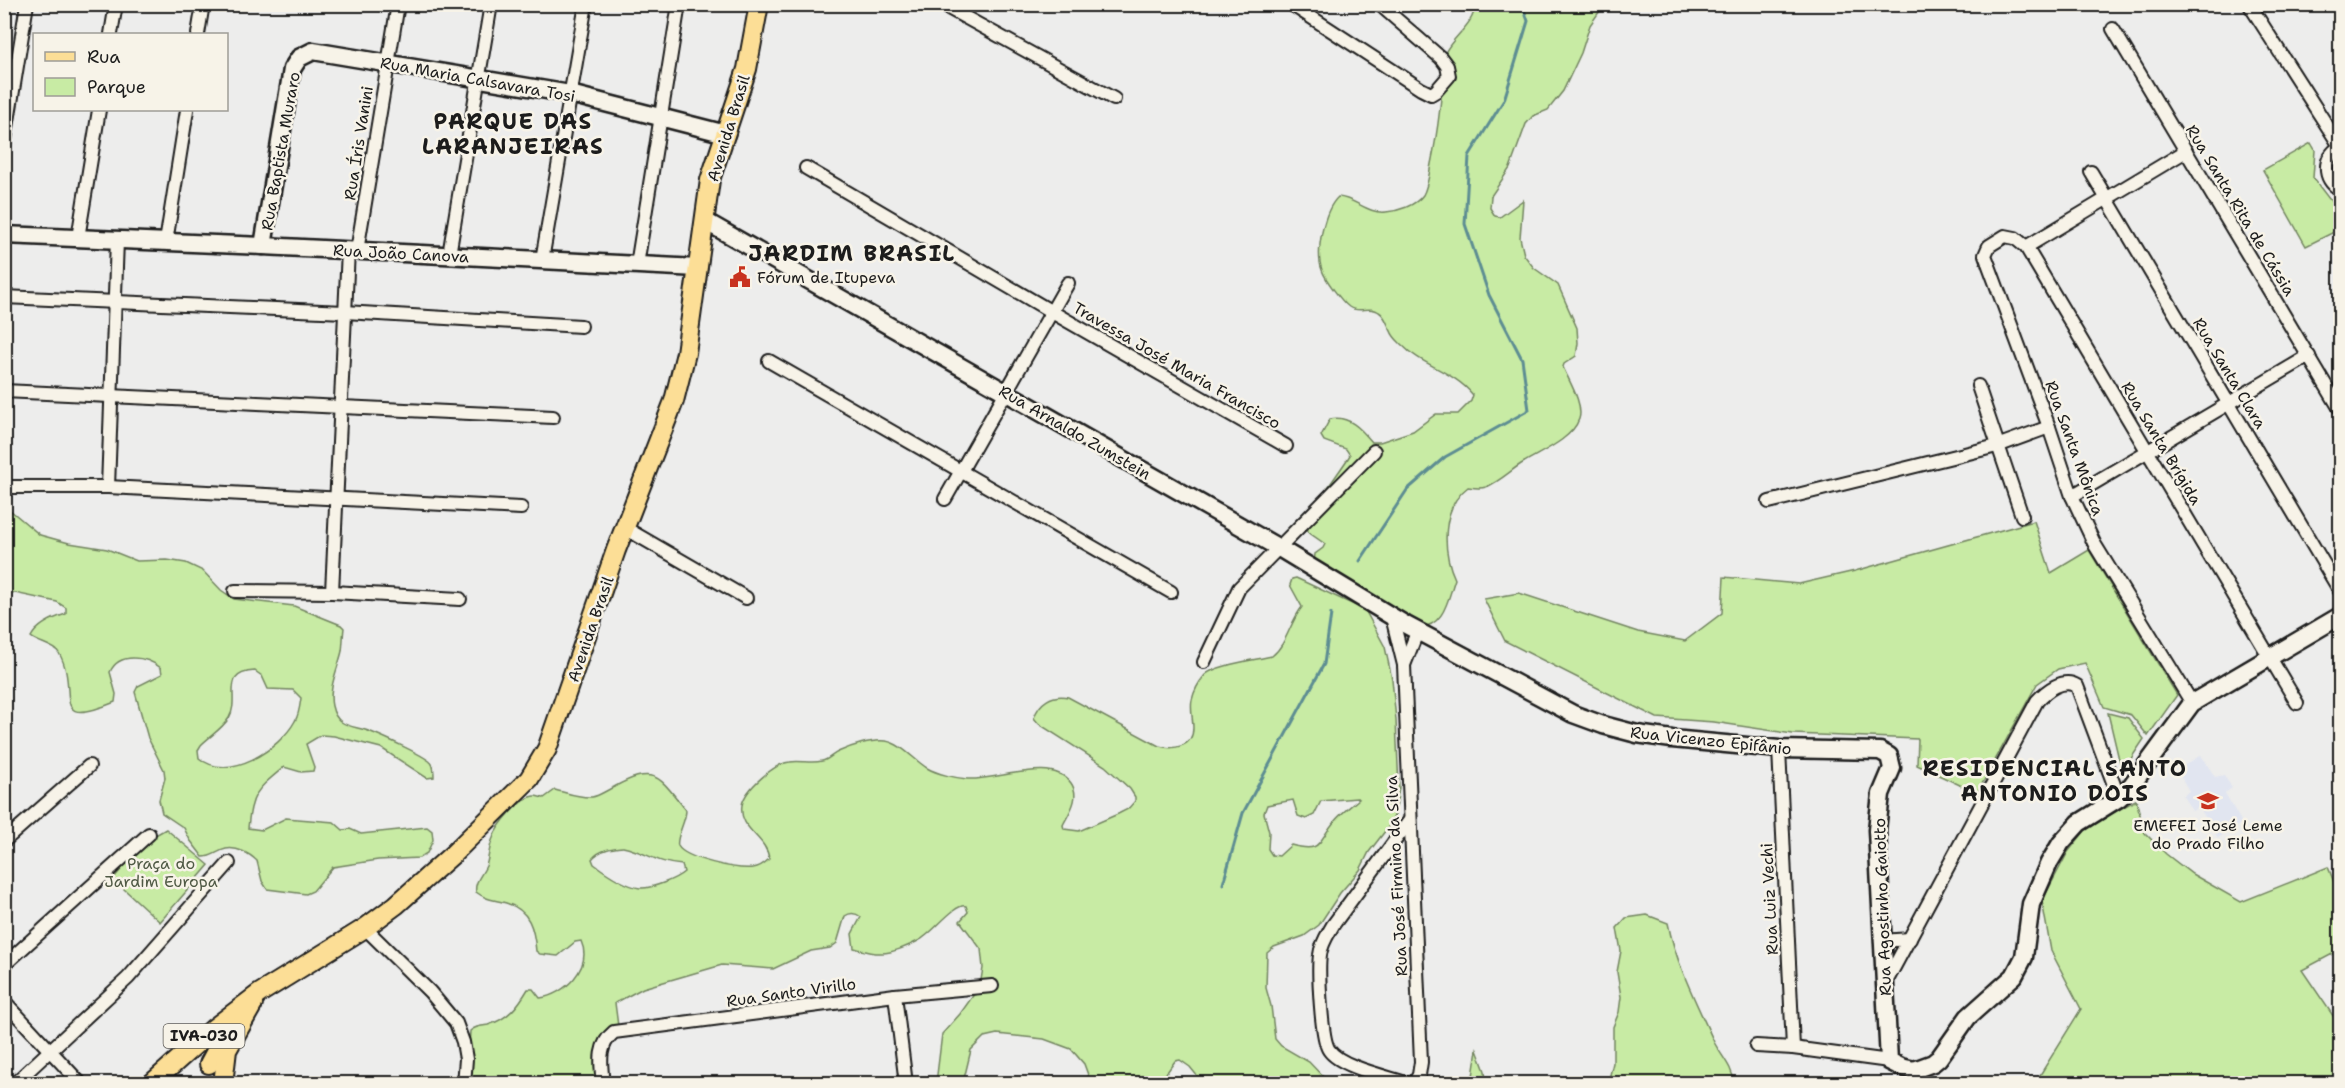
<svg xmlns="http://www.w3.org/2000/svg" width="2345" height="1088" viewBox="0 0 2345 1088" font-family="'Shantell Sans',sans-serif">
	<rect width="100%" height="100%" fill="#ededec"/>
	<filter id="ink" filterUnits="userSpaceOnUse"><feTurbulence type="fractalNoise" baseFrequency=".0167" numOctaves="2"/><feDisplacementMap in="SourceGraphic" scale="12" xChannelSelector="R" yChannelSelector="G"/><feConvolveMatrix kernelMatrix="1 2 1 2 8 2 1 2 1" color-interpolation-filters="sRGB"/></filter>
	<g filter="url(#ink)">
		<!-- built -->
		<path fill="#e1e5f0" d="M2201,755L2215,777L2224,775L2232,788L2225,793L2242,823L2218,838L2199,807L2192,811L2183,796L2189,791L2177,770Z"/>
		<!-- green -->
		<g fill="#c8eba4" stroke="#728460" stroke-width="1.5" fill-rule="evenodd">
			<path d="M1475,5H1604L1590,25L1581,53L1563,91L1548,110L1533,116L1526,124L1510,168L1491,196L1490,208L1495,216L1500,217L1523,200L1520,238L1524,255L1534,268L1558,285L1577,328L1578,343L1576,356L1564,364L1563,367C1569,381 1584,405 1579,419C1572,440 1538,453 1521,464C1510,471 1499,482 1486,487C1480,489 1475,488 1468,487C1441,507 1442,551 1455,579C1448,599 1444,628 1418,627L1314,562L1315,554L1323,548L1325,544L1308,532C1305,513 1339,474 1350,455L1346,449L1324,441L1321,436L1330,419C1349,415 1361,429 1372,442H1380L1413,431L1436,414H1458L1471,401L1473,395C1454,371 1422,366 1402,345C1398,341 1393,337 1391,331C1387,325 1386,316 1379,312C1370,305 1359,314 1349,307C1341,301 1325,279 1322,270C1315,252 1324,210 1338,197C1355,198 1367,214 1386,212C1398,211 1415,206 1423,195C1428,186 1429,174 1431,164C1439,127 1442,90 1445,53C1454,35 1474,25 1475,5Z"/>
			<path d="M2311,143L2315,150L2313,178L2329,199L2340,204V229L2306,246L2263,170Z"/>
			<path d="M4,505L40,535L69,543L107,549L137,561L167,560L186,563L203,571L221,590L234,599L294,606L341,625L344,628C343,635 343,644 342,651C338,669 328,687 332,706C337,729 354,725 371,732C381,736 429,757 432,764C434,767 434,773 434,777L427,778L381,748L334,736L321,735L306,744L314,767L313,771L301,772L284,767C258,789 251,792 248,828L262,830L286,818L334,822L343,830L350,829L361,834L427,827L432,831L433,840L427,853L419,858L378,860L333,867L313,891L306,894L267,889L262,881L257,861C249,853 237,847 226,849C217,851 213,857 203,857L190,840L184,828L162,813L159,800L165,778L164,770L148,738L135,692L138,686L162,674L161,668C146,656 119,652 110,672L116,694L115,702C46,730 81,692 59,653C56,646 38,643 31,637C38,624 53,618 66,614V608L57,602L5,591ZM255,671L262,676L268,689L293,690L301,698C300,705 299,715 295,721C280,749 228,783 199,758L198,750L201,745C210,736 222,729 229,718C241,698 219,673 255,671Z"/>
			<path d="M2034,521L2051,573L2089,550L2177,695L2148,736L2131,715L2104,707L2085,663L2058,669L2037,684L1977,793L1917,765L1918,739L1793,734L1714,722L1657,718L1505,641L1484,599L1519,593L1638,632L1685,641L1722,613L1724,577L1799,584L1855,571Z"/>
			<path d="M1296,578L1365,610L1385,647L1392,679L1396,720L1399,788L1395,814L1389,826L1369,852L1360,870L1340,893L1319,925L1304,936L1274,947L1267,953L1266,988L1271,1006L1275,1039L1281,1046L1309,1062L1329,1083H1203L1190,1067L1180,1060L1175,1061L1165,1075V1083H1091L1084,1064L1071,1049L1044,1039L997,1034L984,1037L971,1050L963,1083H936L942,1034L960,1014L980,986L983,968L981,949L960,921L968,912L966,906C954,903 932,935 918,941C909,946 892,953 882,953C873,954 862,950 854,948L852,934L861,917C856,913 851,912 845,916L837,943L830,948L811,951L773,969L722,965L643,988L615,1003L618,1026C591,1037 596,1058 596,1083L467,1084L470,1031C475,1026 481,1026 488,1025C508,1019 518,1006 528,989H533L540,998C564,995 593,968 581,941L575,942L558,956L540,954L536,951C534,929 530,910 506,903C493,899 488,901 476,892C474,882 482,875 486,866C489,857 489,847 493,838C497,826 521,796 535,796C536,796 543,798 544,798L555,790C567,793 580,798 592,797C599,796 607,790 614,787C656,764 659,777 686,810C686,822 675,838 678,846C685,859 738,870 753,868C760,867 764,864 769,859C767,837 738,830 742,805C745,789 775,763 790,762C800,760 812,764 822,761C828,760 833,754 838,752C851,746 872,739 886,741C902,744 914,760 927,768C937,774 956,778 967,779C998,781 1051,756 1071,783C1081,797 1069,813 1063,825L1064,829L1079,831L1118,814L1128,809L1135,801V797L1130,789L1105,766L1039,724L1034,718C1039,702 1052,694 1068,697L1159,746C1174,750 1193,747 1193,728C1193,719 1190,708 1192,700C1194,691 1199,682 1205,675C1215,665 1256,660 1272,656C1287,644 1290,622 1302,607L1290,585L1292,579ZM1357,798L1359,799C1351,806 1341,813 1334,822C1317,843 1322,853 1291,845L1279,856L1272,855L1268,849L1269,832L1264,813L1267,805L1293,800L1298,816L1306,819L1314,815L1321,801ZM623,847C646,852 656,863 682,865L684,872C676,879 651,889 640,888C626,886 606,873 594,864L592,859C600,849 612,848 623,847Z"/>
			<path d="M2108,713L2128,718L2144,739L2122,772Z"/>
			<path d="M2136,800L2145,833L2166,854L2192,874L2241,902L2328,867L2340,897V950L2302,970L2340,1026V1083H2035L2081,1009L2051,951L2042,901L2068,852L2088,827Z"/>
			<path d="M166,829L209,865L160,922L113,879L145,841Z"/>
			<path d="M1647,915L1668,923C1676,964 1697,1004 1714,1042C1721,1056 1733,1067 1734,1083H1608L1613,1063V1027L1619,1012L1621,997L1617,972L1621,951L1617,928L1626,918Z"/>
			<path d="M1477,1050L1485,1071L1486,1083H1472Z"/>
		</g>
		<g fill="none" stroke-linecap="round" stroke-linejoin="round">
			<!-- stream -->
			<g stroke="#5d8d92" stroke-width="3">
				<path d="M1360,561L1407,490L1445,457L1529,410L1522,359L1489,295L1465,224L1469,156L1504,100L1528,21L1522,4"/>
				<path d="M1223,884L1243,813L1324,664L1331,614"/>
			</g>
			<defs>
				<g id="street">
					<path d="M941,4L1114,99"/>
					<path d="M1291,4L1421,89L1431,94L1436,91L1449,76L1447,66L1441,58L1379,4"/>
					<path d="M2249,4L2340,146"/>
					<path d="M2113,29L2340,409"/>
					<path d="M111,34L116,4"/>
					<path d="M198,34L203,4"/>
					<path d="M4,146L27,4"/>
					<path d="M2340,147C2323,156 2322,180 2340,189"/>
					<path d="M806,168L1052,312L1286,446"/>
					<path d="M2091,172L2340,591"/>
					<path d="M78,238L99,110"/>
					<path d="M166,242L187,110"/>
					<path d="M2026,247L2186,151"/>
					<path d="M357,251L398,4"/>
					<path d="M449,255L491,4"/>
					<path d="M542,260L586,4"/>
					<path d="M637,265L679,4"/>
					<path d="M4,297L345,312L581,326"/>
					<path d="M769,361L1171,592"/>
					<path d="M1978,386L2022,516"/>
					<path d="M4,391L553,417"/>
					<path d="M11,487H108L521,508"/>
					<path d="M108,487L117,240"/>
					<path d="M2072,496L2309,356"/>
					<path d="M945,499L1068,283"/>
					<path d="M1769,502L1997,446L2049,427"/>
					<path d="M625,528L746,598"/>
					<path d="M235,591L332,592L460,599"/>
					<path d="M332,592L348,250"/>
					<path d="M1392,617L1404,665L1421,1062L1419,1075L1414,1084"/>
					<path d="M1204,662L1239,588L1374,451"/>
					<path d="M1404,665L1418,630"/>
					<path d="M2192,703L2095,545L2072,496L2049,427L1985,255L1989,246L2005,236L2015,238L2026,247L2297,703"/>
					<path d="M1779,749L1793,1048"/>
					<path d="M4,841L89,766"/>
					<path d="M365,928L430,992L456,1023L463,1042L466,1059L464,1084"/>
					<path d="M1882,941L1910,939"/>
					<path d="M4,965L149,834"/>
					<path d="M1885,984L2037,701C2046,691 2063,677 2077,686L2119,798"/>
					<path d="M895,995L906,1084"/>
					<path d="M4,1001L81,1084"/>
					<path d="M1756,1046L1793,1048L1889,1061"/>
					<path d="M14,1084L128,978L229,863"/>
					<path d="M603,1084C601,1064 597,1046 614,1032L895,995L992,986"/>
					<path d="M1409,1084C1389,1077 1340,1067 1329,1050C1321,1039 1318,970 1320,955C1321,944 1328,934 1333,925L1410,820"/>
				</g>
				<g id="secondary">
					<path d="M705,221L1279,548L1406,625L1573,714L1603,725L1637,734L1672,739L1779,749L1880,751L1889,756L1892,768L1881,794L1877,830L1889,1061L1901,1067L1914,1070L1933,1063L1939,1058L1968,1017L2014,976L2024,957L2031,904L2049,863L2061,843L2079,823L2119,798L2128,790L2192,703L2340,616"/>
					<path d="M4,235L263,246L698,268"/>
					<path d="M263,246L292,69L299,58L313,51L570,94L726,134"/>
				</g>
				<g id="primary">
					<path d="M209,1064L223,1038"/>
					<path d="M151,1084L214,1028L260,993L365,928L396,905L453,854L529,779L547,749L616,550L674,401L686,353L710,180L747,69L759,4"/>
					<path d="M223,1084L227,1050L253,1004"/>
				</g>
			</defs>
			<!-- street casing -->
			<use href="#street" stroke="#1c1c1c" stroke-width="16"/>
			<!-- secondary casing -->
			<use href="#secondary" stroke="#1c1c1c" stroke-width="21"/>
			<!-- primary casing -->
			<use href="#primary" stroke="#1c1c1c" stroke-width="22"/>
			<!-- street -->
			<use href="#street" stroke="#f7f3e8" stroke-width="12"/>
			<!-- secondary -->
			<use href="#secondary" stroke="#f7f3e8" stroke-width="16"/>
			<!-- primary -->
			<use href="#primary" stroke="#fcde96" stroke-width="18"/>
		</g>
	</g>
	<!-- icons -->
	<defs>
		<symbol id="civic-bare" viewBox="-9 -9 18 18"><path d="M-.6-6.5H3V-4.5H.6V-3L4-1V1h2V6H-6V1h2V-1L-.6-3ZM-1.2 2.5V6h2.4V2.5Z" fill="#c8321e" stroke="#f7f3e8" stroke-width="2.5" paint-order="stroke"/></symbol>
		<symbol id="school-bare" viewBox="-9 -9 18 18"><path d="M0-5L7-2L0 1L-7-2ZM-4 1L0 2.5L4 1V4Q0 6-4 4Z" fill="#c8321e" stroke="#f7f3e8" stroke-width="2.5" paint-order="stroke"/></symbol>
	</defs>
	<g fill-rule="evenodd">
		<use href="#civic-bare" x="725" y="262" width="30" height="30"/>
		<use href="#school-bare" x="2193" y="786" width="30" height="30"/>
	</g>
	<g text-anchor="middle" stroke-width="5" stroke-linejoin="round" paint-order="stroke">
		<!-- shield labels -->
		<rect fill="#f7f3e8" stroke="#5e5c59" stroke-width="1.5" x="163.5" y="1024" width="81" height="24" rx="4.5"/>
		<g font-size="15" font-weight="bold" fill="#1c1c1c">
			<text x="204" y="1041">IVA-030</text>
		</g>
		<!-- street labels -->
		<g font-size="16" fill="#1c1c1c" stroke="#f7f3e8">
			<text transform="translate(478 79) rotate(10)" y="6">Rua Maria Calsavara Tosi</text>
			<text transform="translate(728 128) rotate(-73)" y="6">Avenida Brasil</text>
			<text transform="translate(358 143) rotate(-81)" y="6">Rua Íris Vanini</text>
			<text transform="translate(280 151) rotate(-80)" y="6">Rua Baptista Muraro</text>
			<text transform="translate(2241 210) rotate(59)" y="6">Rua Santa Rita de Cássia</text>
			<text transform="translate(401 253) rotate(3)" y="6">Rua João Canova</text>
			<text transform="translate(1177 365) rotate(30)" y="6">Travessa José Maria Francisco</text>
			<text transform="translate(2230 373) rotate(59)" y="6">Rua Santa Clara</text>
			<text transform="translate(1075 432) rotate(30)" y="6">Rua Arnaldo Zumstein</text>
			<text transform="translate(2162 443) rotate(59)" y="6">Rua Santa Brígida</text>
			<text transform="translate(2075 448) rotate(70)" y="6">Rua Santa Mônica</text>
			<text transform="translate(590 629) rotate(-71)" y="6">Avenida Brasil</text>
			<text transform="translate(1711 740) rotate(6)" y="6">Rua Vicenzo Epifânio</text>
			<text transform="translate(1396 876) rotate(-93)" y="6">Rua José Firmino da Silva</text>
			<text transform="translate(1769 899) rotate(-93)" y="6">Rua Luiz Vechi</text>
			<text transform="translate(1882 907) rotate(-92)" y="6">Rua Agostinho Gaiotto</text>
			<text transform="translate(791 992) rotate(-8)" y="6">Rua Santo Virillo</text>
		</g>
		<!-- poi labels -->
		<g font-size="16" fill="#1c1c1c" stroke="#f7f3e8" text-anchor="start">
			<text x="757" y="283">Fórum de Itupeva</text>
			<text x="2208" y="831" text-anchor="middle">EMEFEI José Leme<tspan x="2208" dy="18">do Prado Filho</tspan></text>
		</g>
		<!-- park labels -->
		<g font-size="16" fill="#505a45" stroke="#f7f3e8">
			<text x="161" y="869">Praça do<tspan x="161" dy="18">Jardim Europa</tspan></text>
		</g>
		<!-- district labels -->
		<g font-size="22" font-weight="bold" letter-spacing="1.5" fill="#1c1c1c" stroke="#f7f3e8">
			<text x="513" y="129">PARQUE DAS<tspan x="513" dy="25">LARANJEIRAS</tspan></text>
			<text x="852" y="261">JARDIM BRASIL</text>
			<text x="2055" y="776">RESIDENCIAL SANTO<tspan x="2055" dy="25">ANTONIO DOIS</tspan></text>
		</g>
	</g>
	<!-- margin -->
	<rect width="2345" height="1088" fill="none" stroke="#f7f3e8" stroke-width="24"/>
	<rect x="12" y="12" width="2321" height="1064" fill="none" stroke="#1c1c1c" stroke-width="2" filter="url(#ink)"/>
	<!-- legend -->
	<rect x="33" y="33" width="195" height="78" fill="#f7f3e8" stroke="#9f9d96" stroke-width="1.5"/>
	<rect x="45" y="52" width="30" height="9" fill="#fcde96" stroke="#9f9d96" stroke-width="1.5"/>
	<text x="87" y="63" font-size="18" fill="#1c1c1c">Rua</text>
	<rect x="45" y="78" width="30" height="18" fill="#c8eba4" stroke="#9f9d96" stroke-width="1.5"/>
	<text x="87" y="93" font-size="18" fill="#1c1c1c">Parque</text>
</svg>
